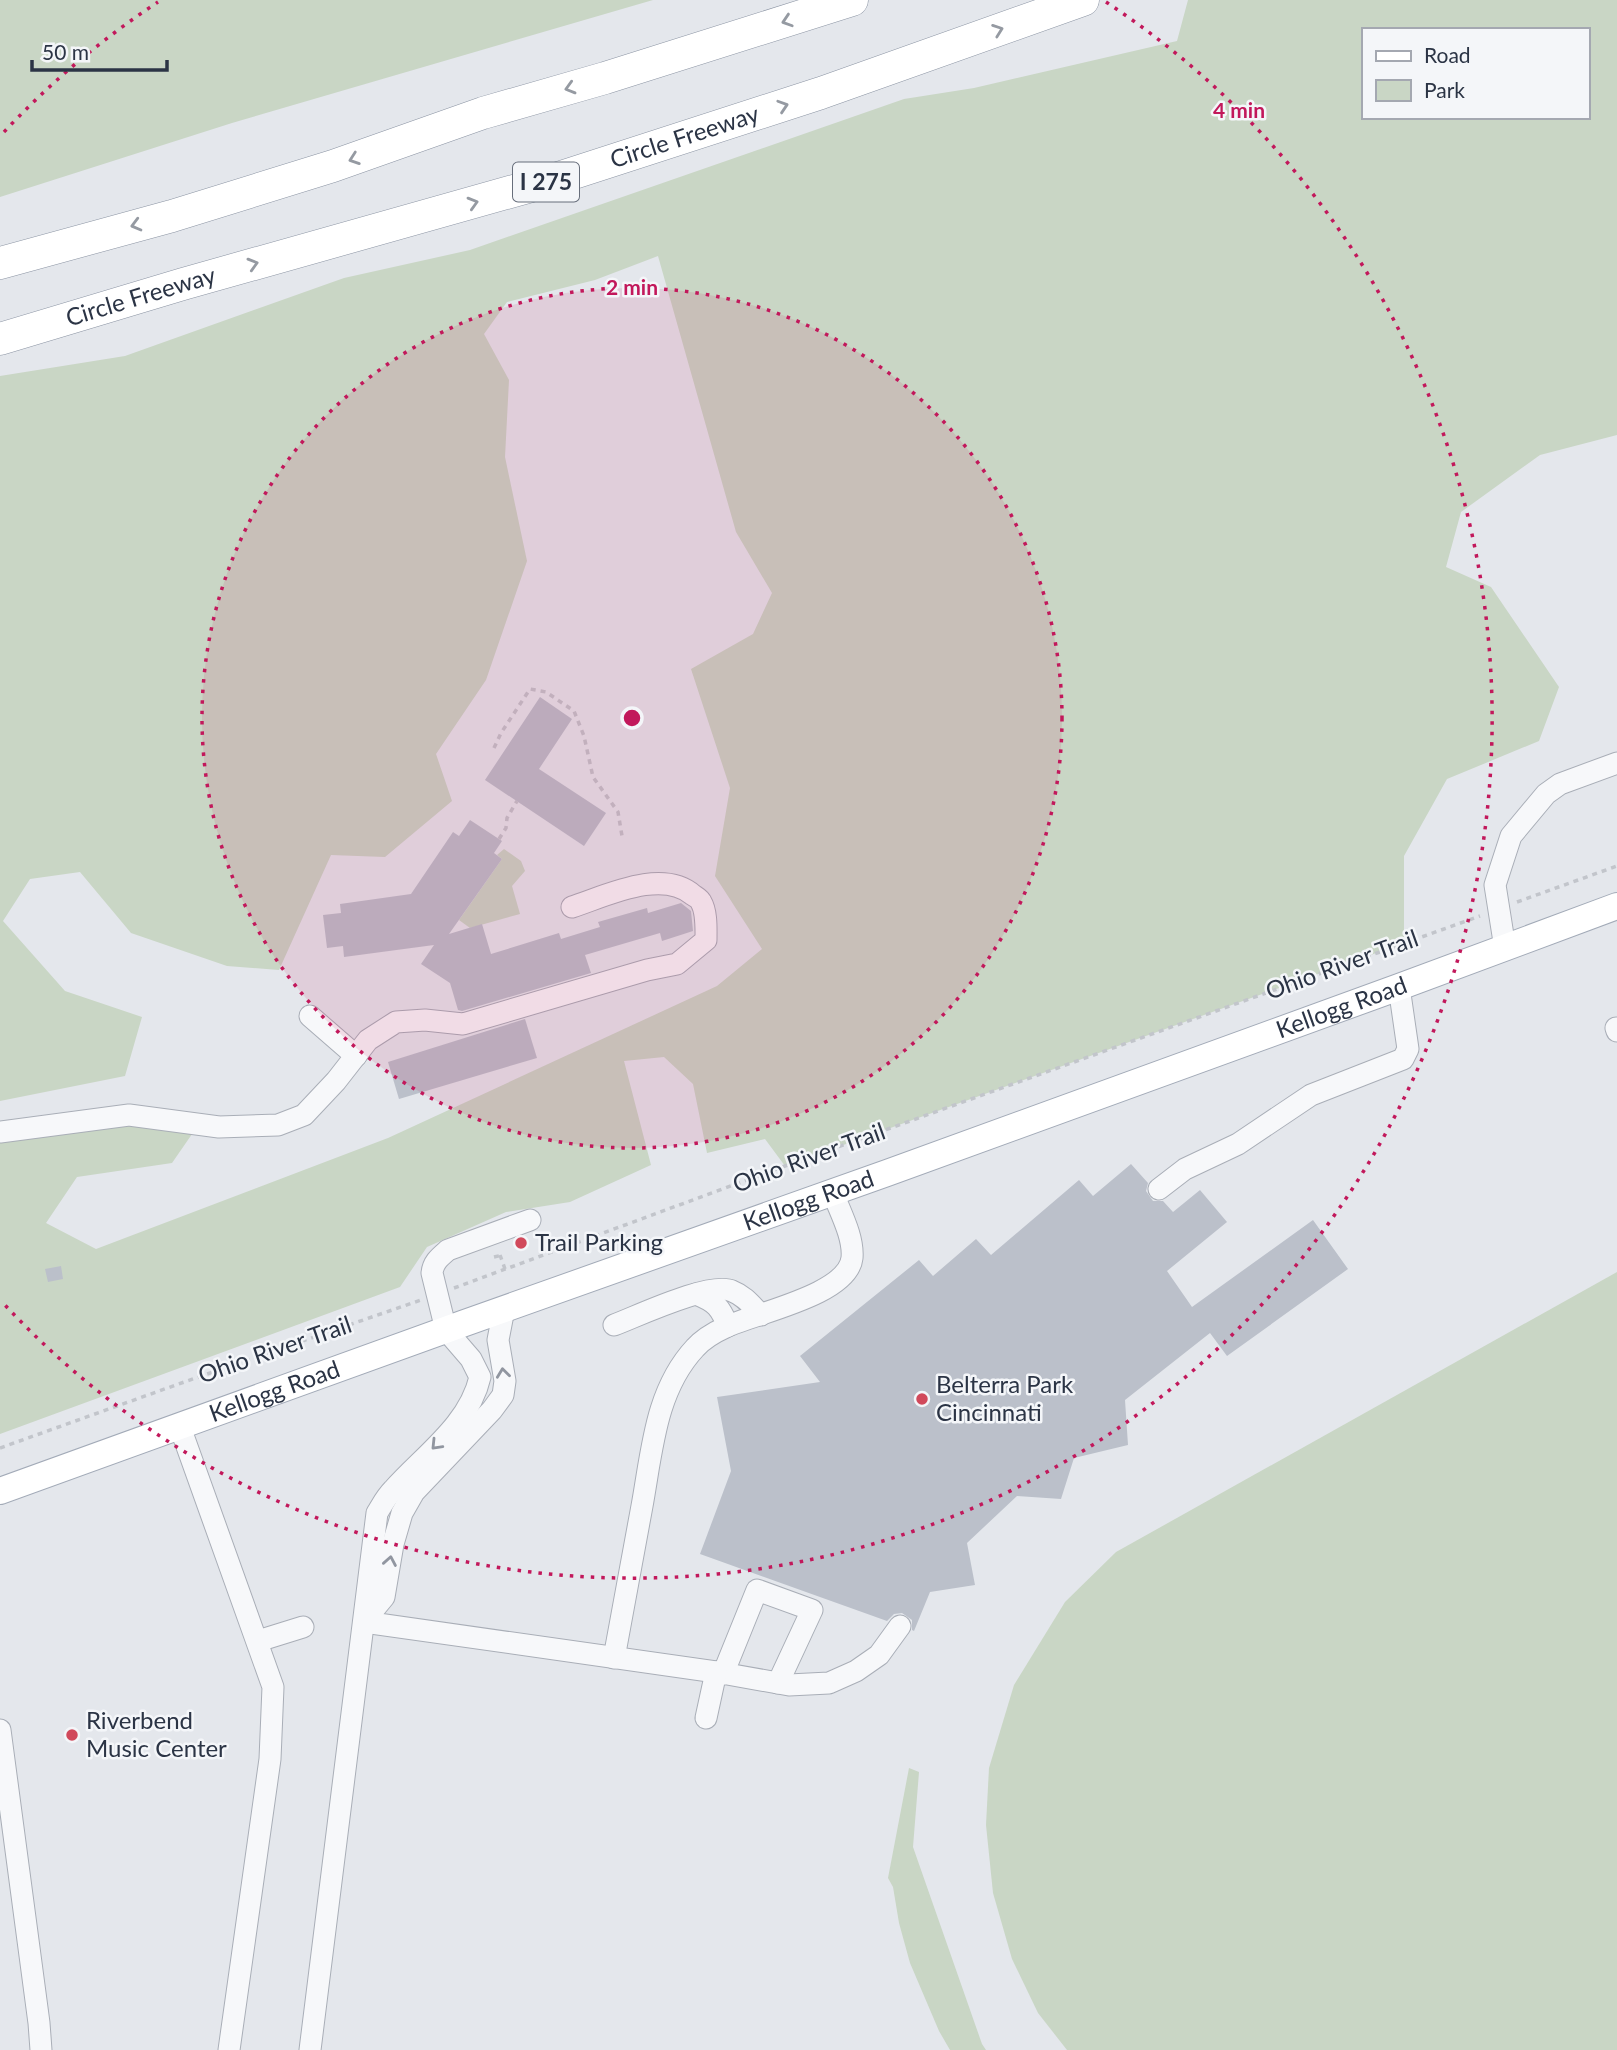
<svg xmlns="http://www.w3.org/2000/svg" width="1617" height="2050" viewBox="0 0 1617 2050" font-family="Lato,sans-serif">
	<rect width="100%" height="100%" fill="#e4e7ec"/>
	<!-- green -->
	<g fill="#c9d6c5" fill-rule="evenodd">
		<path d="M0,0H653L232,123L0,197Z"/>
		<path d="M1188,0H1617V435L1540,455L1461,512L1446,567L1491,587L1559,687L1539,741L1447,779L1404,856V943L785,1166L765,1139L707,1153L693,1084L664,1057L624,1061L651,1165L570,1202L506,1212L427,1247L400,1287L0,1434V1132L129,1115L199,1124L172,1163L77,1177L46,1223L96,1249L388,1138L717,986L762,949L715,876L730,788L691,669L753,634L772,593L736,532L658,256L595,280L507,302L484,334L509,380L505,457L527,561L486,680L436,754L452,801L385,857L331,855L279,970L227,966L131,933L80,872L30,879L3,921L65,991L142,1017L125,1076L0,1101V376L125,356L344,278L470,250L904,99L974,88L1177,41ZM1363,30H1587V117H1363Z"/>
		<path d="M504,849L521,861L525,871L512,886L520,914L470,928L459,920L502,859L497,855Z"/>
		<path d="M1617,1272V2050H1067L1038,2013L1012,1959L993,1893L986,1825L989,1768L1014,1685L1065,1602L1116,1552Z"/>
		<path d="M909,1768L919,1772L913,1847L982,2044L986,2050H950L939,2031L910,1963L899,1923L893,1887L888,1878Z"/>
	</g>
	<!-- building -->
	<g fill="#bbc0ca">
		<path d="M540,697L572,719L539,769L606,813L584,846L485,780Z"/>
		<path d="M470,820L502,841L494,853L502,859L449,934L482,924L491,954L559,933L561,939L600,927L598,922L647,908L648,913L681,903L691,911L693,931L662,941L660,933L585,955L591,973L462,1011L458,1010L450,983L421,964L434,945L344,957L343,946L327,948L323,915L341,913L340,904L411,894L453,832L459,836Z"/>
		<path d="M525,1019L537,1058L399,1099L388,1062Z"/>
		<path d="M1131,1164L1148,1183L1146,1191L1153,1201H1163L1173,1212L1200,1190L1227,1222L1167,1271L1192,1307L1313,1220L1348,1269L1227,1356L1210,1333L1125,1400L1128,1445L1074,1458L1061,1499L1017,1496L967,1543L975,1585L930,1592L914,1631L912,1630V1620L902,1613L894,1614L887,1621L700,1554L731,1471L717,1397L820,1382L800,1356L919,1260L933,1276L976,1239L991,1255L1079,1180L1093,1196Z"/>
		<path d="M61,1266L63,1279L48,1282L45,1269Z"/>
	</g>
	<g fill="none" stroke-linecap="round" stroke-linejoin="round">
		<defs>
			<g id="minor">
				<path d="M1505,948L1495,885L1511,836L1546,794L1560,784L1617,763"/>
				<path d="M310,1016L356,1056"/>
				<path d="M1616,1028L1617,1031"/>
				<path d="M0,1132L129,1115L219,1127L278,1125L304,1115L336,1081L368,1040L396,1022L425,1020L463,1024L647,970L677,964L706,940C706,929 707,912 701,902C700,899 696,897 693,895C662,868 606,896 572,907"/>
				<path d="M1159,1189L1185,1169L1238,1144L1311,1095L1403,1059L1408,1049L1399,987"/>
				<path d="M696,1294C716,1302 720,1307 728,1326"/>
				<path d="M614,1325C638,1316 711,1281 732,1291C745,1296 752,1306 761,1315"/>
				<path d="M180,1427L273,1687L270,1759L229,2050"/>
				<path d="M365,1620L384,1597L393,1544L402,1513L414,1492L492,1410L503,1395L505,1381L498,1340L504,1309"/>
				<path d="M364,1622L716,1672L789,1685L829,1683L856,1671L879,1655L900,1626"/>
				<path d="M258,1641L303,1627"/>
				<path d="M614,1658C623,1607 633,1557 642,1506C652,1452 655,1391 695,1348C703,1339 715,1332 726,1327C755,1313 848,1295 852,1258C854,1237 840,1212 833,1193"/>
				<path d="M723,1674L757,1590L812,1610L778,1683"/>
				<path d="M706,1718L716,1672"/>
				<path d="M0,1730L39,2023L41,2050"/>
				<path d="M310,2050L377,1513C382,1505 386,1497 393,1490C424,1455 469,1425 480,1377L471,1359L446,1330L432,1273C433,1262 440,1257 448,1250L530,1220"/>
			</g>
			<g id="major">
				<path id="s1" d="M0,1491L462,1324L887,1173L1399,987L1617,906"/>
			</g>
			<g id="highway">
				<path d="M0,263L172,216L333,166L483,113L605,78L852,0"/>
				<path id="s2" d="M0,339L183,284L549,181L821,93L1083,0"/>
			</g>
		</defs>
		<!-- minor casing -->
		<use href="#minor" stroke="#a9aeb7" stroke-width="23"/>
		<!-- major casing -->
		<use href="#major" stroke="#a3abb8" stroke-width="28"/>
		<!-- highway casing -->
		<use href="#highway" stroke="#8b94a3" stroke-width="33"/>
		<!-- path -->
		<g stroke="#c2c5cb" stroke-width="3.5" stroke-dasharray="5 5" stroke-linecap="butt">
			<path d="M494,748L501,733L530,689L546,692L574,711L584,736L593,777L618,812L622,836"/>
			<path d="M499,839L506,828L507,818L517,801"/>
			<path d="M1517,902L1617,866"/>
			<path d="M500,1255L505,1269"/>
			<path d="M494,1257L503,1255"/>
			<path d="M454,1288L785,1166L1480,916"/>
			<path d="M0,1448L187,1381L421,1300"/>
		</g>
		<!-- minor -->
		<use href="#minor" stroke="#f7f8fa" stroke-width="21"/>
		<!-- major -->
		<use href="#major" stroke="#fff" stroke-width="26"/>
		<!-- highway -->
		<use href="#highway" stroke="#fff" stroke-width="32"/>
	</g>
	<!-- one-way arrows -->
	<defs><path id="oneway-chevron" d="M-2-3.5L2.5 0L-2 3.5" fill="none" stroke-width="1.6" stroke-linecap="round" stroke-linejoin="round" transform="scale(1.75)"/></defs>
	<g stroke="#959aa2">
		<use href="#oneway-chevron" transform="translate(787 21) rotate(162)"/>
		<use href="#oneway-chevron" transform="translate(998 30) rotate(-20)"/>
		<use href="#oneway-chevron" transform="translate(570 88) rotate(164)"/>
		<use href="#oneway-chevron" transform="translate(783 106) rotate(-18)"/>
		<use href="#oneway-chevron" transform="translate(354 159) rotate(161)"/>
		<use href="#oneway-chevron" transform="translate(473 203) rotate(-16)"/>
		<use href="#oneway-chevron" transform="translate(136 225) rotate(165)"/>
		<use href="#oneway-chevron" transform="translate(253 264) rotate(-16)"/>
	</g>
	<g stroke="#9196a0">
		<use href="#oneway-chevron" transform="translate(503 1373) rotate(-97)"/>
		<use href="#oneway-chevron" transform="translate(436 1445) rotate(134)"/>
		<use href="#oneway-chevron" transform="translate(390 1561) rotate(-80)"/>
	</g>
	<!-- distance rings -->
	<circle cx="632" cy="718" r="430" fill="#c2185b" fill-opacity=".12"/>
	<g fill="none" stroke="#c2185b" stroke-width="3.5" stroke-dasharray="3.5 7">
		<circle cx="632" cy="718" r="430"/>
		<path d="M4 132A859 859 0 0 1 158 2M1106 2A859 859 0 1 1 4 1304"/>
	</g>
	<!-- markers -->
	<g fill="#d1495b" stroke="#f4f6f9" stroke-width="2.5">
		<circle cx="521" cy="1243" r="7"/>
		<circle cx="922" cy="1399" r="7"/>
		<circle cx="72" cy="1735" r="7"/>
	</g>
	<g text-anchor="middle" stroke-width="5" stroke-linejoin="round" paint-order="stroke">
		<!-- shield labels -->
		<rect fill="#f4f6f9" stroke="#676e7b" stroke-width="2" x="513" y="162.5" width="66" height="39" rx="5"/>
		<g font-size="23" font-weight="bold" fill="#2b3445">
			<text x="546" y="190">I 275</text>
		</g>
		<!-- street labels -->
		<g font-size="24" fill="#2b3445" stroke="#f4f6f9">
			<text dy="8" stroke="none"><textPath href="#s2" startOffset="714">Circle Freeway</textPath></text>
			<text dy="8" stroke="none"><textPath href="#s2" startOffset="147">Circle Freeway</textPath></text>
			<text transform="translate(1342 965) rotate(-20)" y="8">Ohio River Trail</text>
			<text dy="8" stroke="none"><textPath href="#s1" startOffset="1426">Kellogg Road</textPath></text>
			<text transform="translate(809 1158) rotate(-20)" y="8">Ohio River Trail</text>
			<text dy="8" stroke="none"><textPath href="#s1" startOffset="859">Kellogg Road</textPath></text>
			<text transform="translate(275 1350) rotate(-19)" y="8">Ohio River Trail</text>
			<text dy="8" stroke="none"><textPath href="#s1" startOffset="292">Kellogg Road</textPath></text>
		</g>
		<!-- poi labels -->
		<g font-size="24" fill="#2b3445" stroke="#f4f6f9" text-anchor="start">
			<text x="535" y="1251">Trail Parking</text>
			<text x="936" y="1393">Belterra Park<tspan x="936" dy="28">Cincinnati</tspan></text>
			<text x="86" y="1729">Riverbend<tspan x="86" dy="28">Music Center</tspan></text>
		</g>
	</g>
	<circle cx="632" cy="718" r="10" fill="#c2185b" stroke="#f4f6f9" stroke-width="3.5"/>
	<g font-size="21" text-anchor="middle" font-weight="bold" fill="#c2185b" stroke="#f4f6f9" stroke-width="5" stroke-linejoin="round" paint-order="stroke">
		<text x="1239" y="118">4 min</text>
		<text x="632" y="295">2 min</text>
	</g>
	<!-- legend -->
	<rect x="1362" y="28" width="228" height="91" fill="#f4f6f9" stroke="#a4a8b1" stroke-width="2"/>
	<rect x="1376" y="51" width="35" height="10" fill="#ffffff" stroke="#a4a8b1" stroke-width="2"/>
	<text x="1424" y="63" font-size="21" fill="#2b3445">Road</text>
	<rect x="1376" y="80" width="35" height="21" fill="#c9d6c5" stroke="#a4a8b1" stroke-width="2"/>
	<text x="1424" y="98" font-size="21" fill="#2b3445">Park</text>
	<!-- scale -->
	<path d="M32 60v10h135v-10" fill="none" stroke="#2b3445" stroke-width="3.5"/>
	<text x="42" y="60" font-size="21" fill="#2b3445" stroke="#f4f6f9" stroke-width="5" paint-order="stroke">50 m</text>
</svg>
